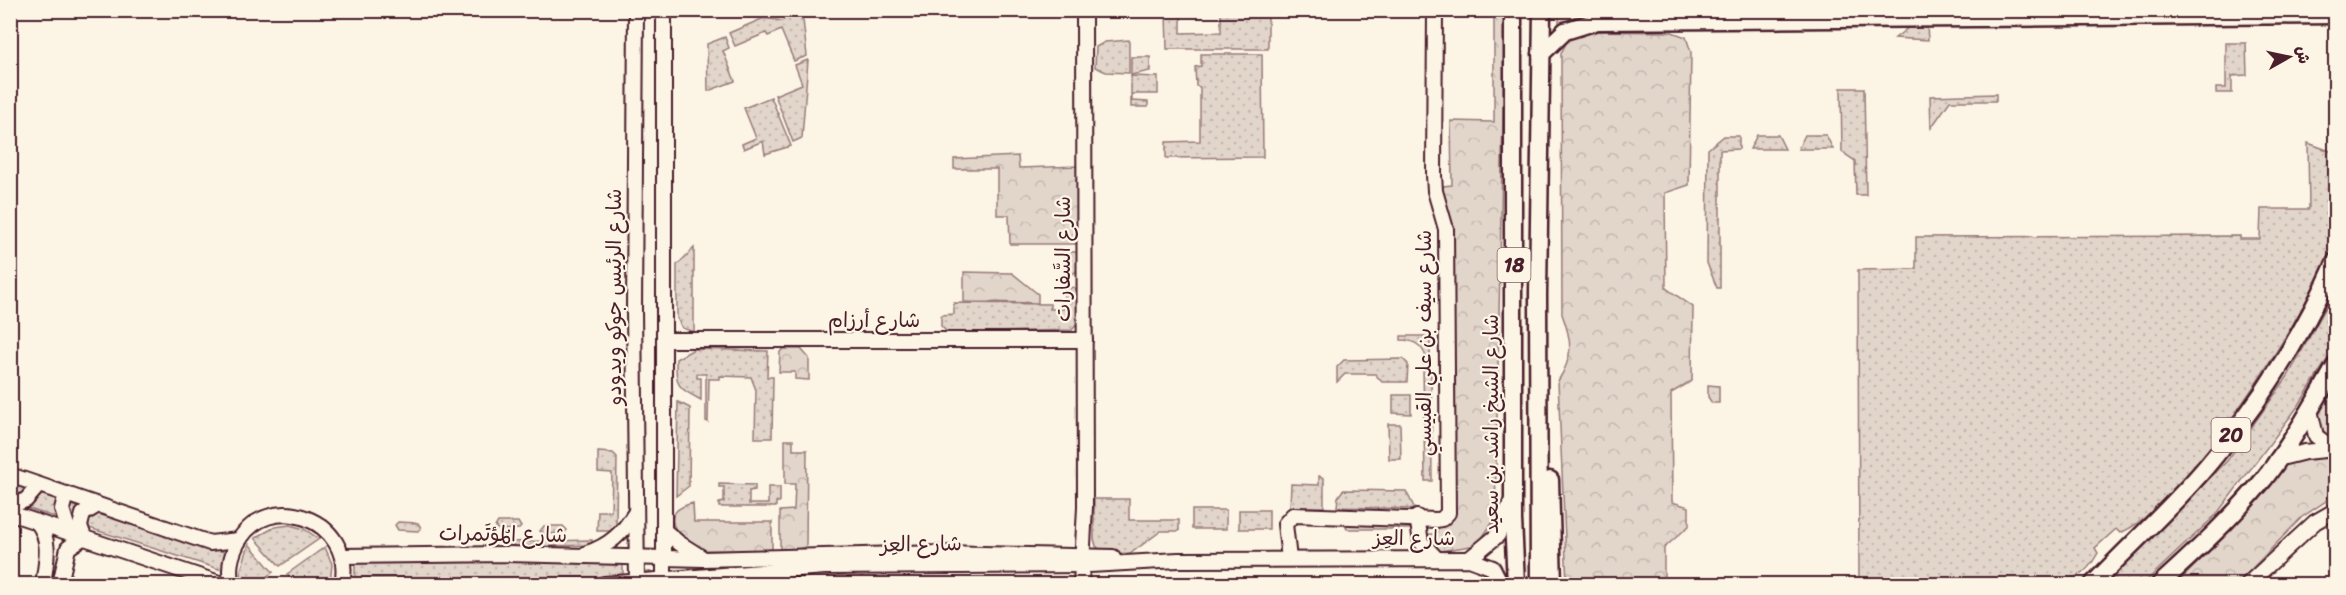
<svg xmlns="http://www.w3.org/2000/svg" width="2346" height="595" viewBox="0 0 2346 595" font-family="Sriracha,'Playpen Sans Arabic',sans-serif">
	<defs>
		<pattern id="grass-dots" width="8" height="8" patternUnits="userSpaceOnUse" patternTransform="scale(1.5)"><rect width="8" height="8" fill="#e2d5ca"/><path d="M2 2h.1M6 6h.1" fill="none" stroke="#c3b6ae" stroke-width="1.8" stroke-linecap="round"/></pattern>
		<pattern id="forest-crowns" width="20" height="18" patternUnits="userSpaceOnUse" patternTransform="scale(1.5)"><rect width="20" height="18" fill="#e2d5ca"/><path d="M2 6a3 3 0 1 1 6 0M12 15a3 3 0 1 1 6 0" fill="none" stroke="#c3b6ae"/></pattern>
	</defs>
	<rect width="100%" height="100%" fill="#fcf5e5"/>
	<filter id="ink" filterUnits="userSpaceOnUse"><feTurbulence type="fractalNoise" baseFrequency=".0167" numOctaves="2"/><feDisplacementMap in="SourceGraphic" scale="12" xChannelSelector="R" yChannelSelector="G"/><feConvolveMatrix kernelMatrix="1 2 1 2 8 2 1 2 1" color-interpolation-filters="sRGB"/></filter>
	<g filter="url(#ink)">
		<!-- grass -->
		<g fill="url(#grass-dots)" stroke="#967a7a" stroke-width="1.5">
			<path d="M1166,11H1181V33L1221,32V11H1268V49H1167Z"/>
			<path d="M1559,11H1577V15L1559,27Z"/>
			<path d="M793,14L803,20L807,56L794,61L781,30L768,36L766,33L735,46L729,33L764,18L782,21Z"/>
			<path d="M1927,27L1928,40L1895,38L1908,28Z"/>
			<path d="M725,37L729,48L723,51L735,81L708,91L707,44Z"/>
			<path d="M1129,40V73L1106,72L1095,67L1096,47L1105,42Z"/>
			<path d="M2226,43H2246L2247,75L2232,76V93H2216V88H2226Z"/>
			<path d="M1201,54H1262L1263,157L1166,158V142L1200,141V87L1196,86L1195,67L1201,66Z"/>
			<path d="M1131,57H1150V71L1131,75Z"/>
			<path d="M808,60L802,138L793,142L775,95L802,84L795,65Z"/>
			<path d="M1131,76L1158,77V94H1132V101L1148,102V107H1131Z"/>
			<path d="M1841,88H1864L1866,195H1856L1855,161L1842,152Z"/>
			<path d="M1996,94V101H1950L1931,128L1930,96Z"/>
			<path d="M771,97L791,146L765,154L763,141L744,149L742,144L756,138L744,108Z"/>
			<path d="M1757,135H1778L1785,149H1750Z"/>
			<path d="M1805,135H1826L1833,149H1798Z"/>
			<path d="M1724,136H1739V149L1720,150V288H1717L1707,263L1708,149Z"/>
			<path d="M2308,143L2330,151L2335,155C2335,176 2340,225 2334,242C2310,310 2185,507 2120,533L2116,529L2095,548L2098,553C2080,586 2068,578 2037,579L2031,584H1859L1858,270L1916,269V237L2240,236V239H2260L2261,209H2309Z"/>
			<path d="M694,248V332L682,328L677,318V265Z"/>
			<path d="M1064,252H1078V269L1073,274L1064,270Z"/>
			<path d="M1073,287L1078,291L1079,322L1072,330L948,333L941,326V315L954,314V303L1050,304V309H1063L1064,290Z"/>
			<path d="M2335,291V347L2299,405L2216,515L2143,584H2104L2227,461L2288,376Z"/>
			<path d="M1401,336H1430V362H1427C1425,348 1416,340 1401,340Z"/>
			<path d="M694,349L768,351L767,377H773L772,438H755L756,390L751,377L720,376V379H709L708,422L706,421V374H697V378H701V400C677,387 676,387 676,359Z"/>
			<path d="M1403,359L1408,364L1407,382H1382L1375,374H1345L1337,382V367L1344,360Z"/>
			<path d="M1423,367H1431L1432,481H1425Z"/>
			<path d="M1708,385L1719,386V403H1712L1708,397Z"/>
			<path d="M1393,395H1411V414L1393,413Z"/>
			<path d="M678,402L690,408L689,486L676,496Z"/>
			<path d="M1388,424H1400L1401,459H1389Z"/>
			<path d="M598,452L613,453L617,457L616,524L611,531H597L598,511H611L612,473L598,472Z"/>
			<path d="M1319,476L1324,478V507H1290L1291,484L1319,485Z"/>
			<path d="M11,482L30,489L11,503Z"/>
			<path d="M719,484L755,485V490L749,491V504H768V487H780V502H776V507H719V503L724,502V487H719Z"/>
			<path d="M1343,490L1406,491L1415,509L1337,507L1338,497Z"/>
			<path d="M41,494L85,509L79,525L23,507Z"/>
			<path d="M1094,499H1129V520H1179V531H1161L1131,553L1105,554L1096,546L1094,539Z"/>
			<rect x="1192" y="510" width="34" height="19"/>
			<rect x="1239" y="510" width="30" height="19"/>
			<path d="M1337,511L1415,512V523L1409,529H1347Z"/>
			<path d="M95,512L227,553L225,571L89,528L87,517Z"/>
			<path d="M398,522L418,523L421,528L418,531L398,530L395,525Z"/>
			<path d="M498,522H518L521,527L519,529L499,530L495,527Z"/>
			<path d="M290,525L304,529L319,539L280,566L255,538L275,527Z"/>
			<path d="M544,526H563L567,530L564,533L544,534L540,531Z"/>
			<path d="M592,540V545L518,547L506,542Z"/>
			<path d="M249,544L273,572L256,584H242L241,570Z"/>
			<path d="M325,547L332,564L330,584H296L287,574Z"/>
			<path d="M355,561H623V577L355,578Z"/>
		</g>
		<!-- forest -->
		<g fill="url(#forest-crowns)" stroke="#967a7a" stroke-width="1.5">
			<path d="M1494,11H1505L1495,519L1477,545L1440,551L1429,543L1424,534H1437V524L1448,523L1452,518L1450,306L1443,186L1452,185L1451,121L1494,122Z"/>
			<path d="M1583,31L1672,32L1686,37L1691,52L1689,185L1665,193L1666,288L1693,307L1692,381L1671,393L1672,502L1689,507V526L1664,548V584H1567L1558,381C1574,356 1572,341 1562,314L1561,53L1569,38Z"/>
			<path d="M1018,156L1019,168L1079,166L1076,244H1010L1009,215H997V169H954V159Z"/>
			<path d="M964,272L1012,273L1038,294V303L964,302Z"/>
			<path d="M783,349H801L809,358V380L795,379V372H779L780,352Z"/>
			<path d="M2335,386V440C2322,435 2320,426 2318,414Z"/>
			<path d="M785,440H793V450H807L806,547L780,553V511L794,510L795,484H785Z"/>
			<path d="M2335,455V478L2326,501L2302,517L2237,584H2176L2223,538L2281,464L2307,456Z"/>
			<path d="M693,503L694,522H772V551L692,550C677,534 657,512 693,503Z"/>
		</g>
		<g fill="none" stroke-linecap="round" stroke-linejoin="round">
			<defs>
				<g id="minor">
					<path d="M636,10L634,310L637,584"/>
					<path d="M664,10V584"/>
					<path d="M664,340H1085"/>
					<path d="M2310,410L2316,436L2333,449"/>
					<path d="M2277,459L2305,452L2336,449"/>
					<path d="M10,475L210,543L239,540"/>
					<path d="M66,494L62,509L69,532"/>
					<path d="M10,506L26,500L39,485"/>
					<path d="M10,513L222,584"/>
					<path d="M1417,517L1421,542L1437,559"/>
					<path d="M37,522C52,540 46,563 43,584"/>
					<path d="M665,531L679,543L701,557"/>
					<path d="M587,553C609,546 623,533 635,513"/>
					<path d="M342,556L507,554L703,559L941,553L1113,557"/>
					<path d="M1289,559L1285,524L1293,515L1437,520L1442,519L1448,513L1446,229L1435,191L1434,175L1435,10"/>
					<path d="M1469,559L1498,535L1511,502"/>
					<path d="M60,584L68,548L84,537L80,526L83,514L98,505"/>
					<path d="M232,584C228,571 231,556 237,544C267,486 356,520 342,584"/>
					<path d="M604,584L825,567L1090,565L1178,560L1469,559L1493,568L1501,584"/>
					<path d="M1081,584L1085,507L1084,10"/>
					<path d="M2248,584L2315,522L2336,510"/>
				</g>
				<g id="major">
					<path d="M1513,10V520L1516,584"/>
					<path d="M1541,54L1565,31L1597,21L2336,15"/>
					<path d="M1550,480L1553,584"/>
					<path d="M1539,584L1538,294L1542,10"/>
					<path d="M2093,584C2133,542 2179,501 2216,455C2265,395 2305,331 2336,261"/>
					<path d="M2160,584C2196,551 2233,517 2264,479C2291,444 2314,404 2336,365"/>
				</g>
			</defs>
			<!-- minor casing -->
			<use href="#minor" stroke="#4a1f2b" stroke-width="18"/>
			<!-- major casing -->
			<use href="#major" stroke="#4a1f2b" stroke-width="21"/>
			<!-- minor -->
			<use href="#minor" stroke="#fcf5e5" stroke-width="14"/>
			<!-- major -->
			<use href="#major" stroke="#fcf5e5" stroke-width="16"/>
		</g>
	</g>
	<g text-anchor="middle" stroke-width="4.5" stroke-linejoin="round" paint-order="stroke">
		<!-- shield labels -->
		<g fill="#fcf5e5" stroke="#7f5f63" stroke-width="1.5">
			<rect x="1497.5" y="248" width="33" height="34" rx="4.5"/>
			<rect x="2211.5" y="418" width="39" height="34" rx="4.5"/>
		</g>
		<g font-size="20" font-weight="bold" fill="#4a1f2b">
			<text x="1514" y="272">18</text>
			<text x="2231" y="442">20</text>
		</g>
		<!-- street labels -->
		<g font-size="21" fill="#4a1f2b" stroke="#fcf5e5">
			<text transform="translate(1063 259) rotate(-90)" y="7">شارع السَّفارات</text>
			<text transform="translate(614 297) rotate(-90)" y="7">شارع الرئيس جوكو ويدودو</text>
			<text x="874" y="327">شارع أرزام</text>
			<text transform="translate(1424 343) rotate(-90)" y="7">شارع سيف بن علي القبيسي</text>
			<text transform="translate(1491 424) rotate(-90)" y="7">شارع الشيخ راشد بن سعيد</text>
			<text transform="translate(503 534) rotate(1)" y="7">شارع المُؤتَمرات</text>
			<text x="1414" y="545">شارع العِز</text>
			<text transform="translate(921 544) rotate(-1)" y="7">شارع العِز</text>
		</g>
	</g>
	<!-- margin -->
	<rect width="2346" height="595" fill="none" stroke="#fcf5e5" stroke-width="36"/>
	<rect x="18" y="18" width="2310" height="559" fill="none" stroke="#4a1f2b" stroke-width="2" filter="url(#ink)"/>
	<!-- north arrow -->
	<g transform="translate(2289 57) rotate(81)" stroke="#fcf5e5" stroke-width="4.5" paint-order="stroke">
	<path d="M0-4.5L10 22L0 15L-10 22Z" fill="#4a1f2b"/>
	<text y="-9" font-size="16" font-weight="bold" text-anchor="middle" fill="#4a1f2b">ش</text>
	</g>
</svg>
